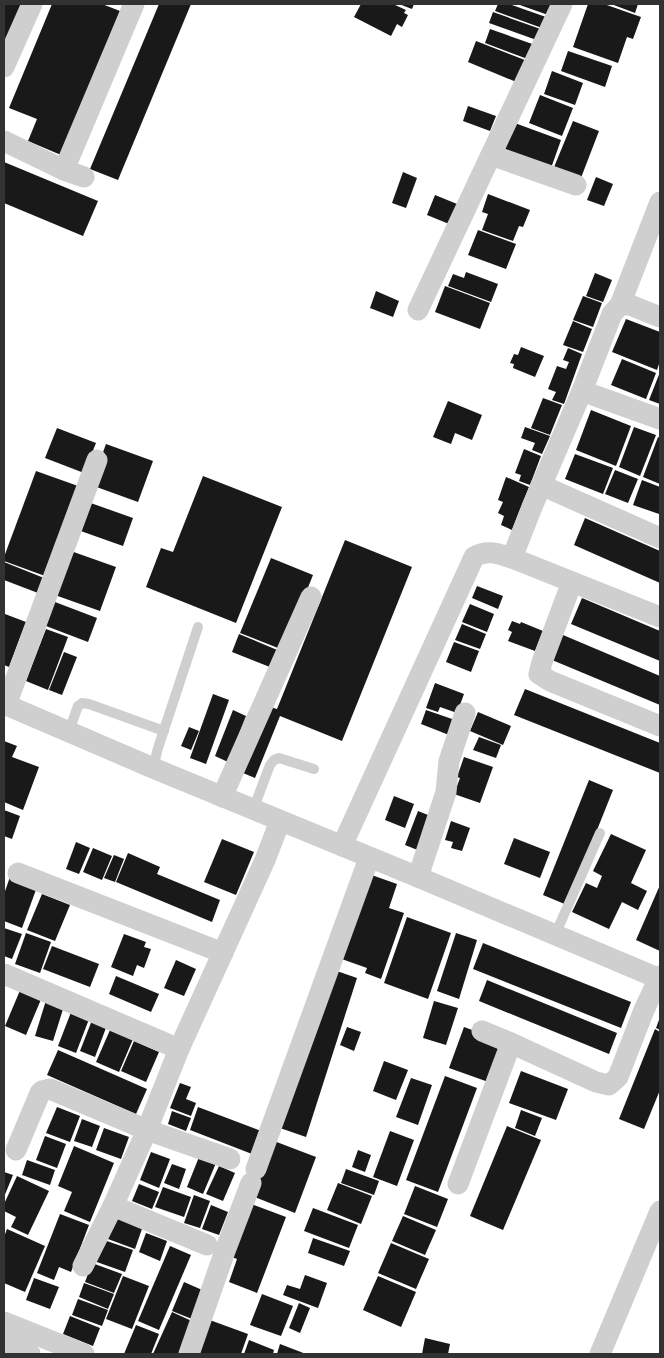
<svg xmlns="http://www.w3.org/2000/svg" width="664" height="1358" viewBox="0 0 664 1358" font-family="'Golos Text',sans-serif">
	<rect width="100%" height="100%" fill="#fff"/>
	<!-- building -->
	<g fill="#191919">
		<path d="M4,4H23L4,48Z"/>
		<path d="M52,4H102L120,11L61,155L28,141L37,119L9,108Z"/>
		<path d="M159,4H191L118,180L90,169Z"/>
		<path d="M361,4H393L406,10L404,13L408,15L402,27L397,24L391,36L354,17Z"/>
		<path d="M399,4H414L412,9Z"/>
		<path d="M498,4H509L546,17L542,28L495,11Z"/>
		<path d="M517,4H556L551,16Z"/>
		<path d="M588,4H604L641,17L633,39L627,37L618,63L573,47Z"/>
		<path d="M611,4H638L635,13Z"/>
		<path d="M493,12L546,31L542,42L489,23Z"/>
		<path d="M490,29L538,46L533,61L485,43Z"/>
		<path d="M476,41L530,62L521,84L468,62Z"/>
		<path d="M568,51L612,66L605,87L561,71Z"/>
		<path d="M552,71L583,83L575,105L544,94Z"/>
		<path d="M540,95L573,108L562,136L529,123Z"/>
		<path d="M468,106L496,116L490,131L463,121Z"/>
		<path d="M573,121L599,131L579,183L552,172Z"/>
		<path d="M512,122L561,140L550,171L501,153Z"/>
		<path d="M4,162L98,201L83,236L4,203Z"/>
		<path d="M403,172L417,178L406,208L392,203Z"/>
		<path d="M596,177L613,184L604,206L587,200Z"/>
		<path d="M488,194L530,210L523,227L519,226L513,241L482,230L488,214L482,212Z"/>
		<path d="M435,195L462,206L454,226L427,215Z"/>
		<path d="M478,230L516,244L506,269L468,255Z"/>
		<path d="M466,272L498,284L491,302L448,286L453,274L464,278Z"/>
		<path d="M595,273L612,280L603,302L586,296Z"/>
		<path d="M445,286L490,303L480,329L435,312Z"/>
		<path d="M376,291L399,301L393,317L370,308Z"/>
		<path d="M583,296L602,303L593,327L573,320Z"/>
		<path d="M626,319L660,332V361L657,370L612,352Z"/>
		<path d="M573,321L592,329L583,352L563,345Z"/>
		<path d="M521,347L544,356L535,377L513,368L514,364L510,363L514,354L518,355Z"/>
		<path d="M568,348L582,354L564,404L552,400L556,392L548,389L557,366L566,369L569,362L563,360Z"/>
		<path d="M622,359L656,373L646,399L611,385Z"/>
		<path d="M660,372V404L649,400Z"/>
		<path d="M543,398L562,405L550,435L531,428Z"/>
		<path d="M448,401L482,415L472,440L455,433L451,444L433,437Z"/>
		<path d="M591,410L631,426L616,466L576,450Z"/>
		<path d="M525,427L550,436L542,454L532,450L535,443L521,438Z"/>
		<path d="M634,427L656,435L640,476L619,467Z"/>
		<path d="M57,428L96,443L84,473L45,458Z"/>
		<path d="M658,437L660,438V484L643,477Z"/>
		<path d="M106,444L153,461L138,502L91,485Z"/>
		<path d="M524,449L541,456L530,485L519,481L521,475L515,473Z"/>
		<path d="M575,454L613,468L603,494L565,479Z"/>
		<path d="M615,470L638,479L628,503L605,494Z"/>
		<path d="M36,471L78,486L45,576L4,561V557Z"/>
		<path d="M203,476L282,507L236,623L146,587L161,548L173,552Z"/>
		<path d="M506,477L529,487L512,530L501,525L504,516L498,513L503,502L498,500Z"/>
		<path d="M642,480L660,487L659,514L633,505Z"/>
		<path d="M85,501L133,518L123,546L75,529Z"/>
		<path d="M585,518L660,551V583L574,545Z"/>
		<path d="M345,540L412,567L342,741L280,716L255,778L243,773L270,707L277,709Z"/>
		<path d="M68,550L116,567L100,611L52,594Z"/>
		<path d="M271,558L313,575L283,650L240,633Z"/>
		<path d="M4,562L44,578L38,593L4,580Z"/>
		<path d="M477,586L503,596L498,609L472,598Z"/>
		<path d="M582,598L660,631V661L571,624Z"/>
		<path d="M55,602L97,618L88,642L46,626Z"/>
		<path d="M470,604L494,614L487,632L462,622Z"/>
		<path d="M5,614L26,622L9,667L4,665V618Z"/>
		<path d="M512,621L520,624L521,622L543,631L535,651L508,641L512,632L508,630Z"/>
		<path d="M462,624L486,634L480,649L455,640Z"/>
		<path d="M46,629L68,637L48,690L26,681Z"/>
		<path d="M239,634L282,652L275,669L232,652Z"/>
		<path d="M563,635L660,676V705L552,660Z"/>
		<path d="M454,642L479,651L471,672L446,662Z"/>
		<path d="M64,652L77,657L62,695L49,690Z"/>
		<path d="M435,683L464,694L457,713L440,707L438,712L426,708Z"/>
		<path d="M525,689L660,743V773L514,715Z"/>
		<path d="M213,694L229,700L206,764L190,758Z"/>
		<path d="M233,710L246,716L228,762L215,756Z"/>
		<path d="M426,710L455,720L449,735L421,724Z"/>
		<path d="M478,712L511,726L503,745L470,731Z"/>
		<path d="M189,727L199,731L191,750L181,746Z"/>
		<path d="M479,737L501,745L496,758L473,750Z"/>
		<path d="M4,741L17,746L12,757L39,767L23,810L4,802Z"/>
		<path d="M464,757L493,767L480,803L454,794L460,778L457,777Z"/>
		<path d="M589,780L613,790L567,905L543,895Z"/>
		<path d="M394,796L414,804L405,828L385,820Z"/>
		<path d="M4,810L20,816L12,839L4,836Z"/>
		<path d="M418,811L433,817L420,851L405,845Z"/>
		<path d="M451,821L470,828L462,851L451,848L453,842L445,840Z"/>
		<path d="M611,834L646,850L631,883L647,891L638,910L622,902L609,929L572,912L586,883L597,888L602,876L593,871Z"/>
		<path d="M514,838L550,852L540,878L504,864Z"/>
		<path d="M222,839L254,852L236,895L204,882Z"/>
		<path d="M76,842L90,848L79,874L66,869Z"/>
		<path d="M93,848L112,856L102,880L83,872Z"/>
		<path d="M128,853L160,867L157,874L220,900L212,922L116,882Z"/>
		<path d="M114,855L124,859L115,882L104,878Z"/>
		<path d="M366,873L397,884L389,908L404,913L381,979L365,973L367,968L336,957Z"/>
		<path d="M10,877L37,887L22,928L4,921V894Z"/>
		<path d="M660,885V951L636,940Z"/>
		<path d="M42,894L70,905L55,941L27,930Z"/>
		<path d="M407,917L451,933L428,999L384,983Z"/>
		<path d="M4,928L22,934L12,959L4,956Z"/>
		<path d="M26,933L51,942L40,973L15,964Z"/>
		<path d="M456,933L477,940L459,999L437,991Z"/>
		<path d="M124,934L146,942L144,947L151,949L144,968L137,965L133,976L111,967Z"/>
		<path d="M483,943L631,1002L621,1028L473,969Z"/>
		<path d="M52,946L99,964L90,987L43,969Z"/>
		<path d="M176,960L196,969L184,996L164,988Z"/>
		<path d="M331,969L357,978L306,1137L280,1128Z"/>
		<path d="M116,976L159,994L151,1012L109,994Z"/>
		<path d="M487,980L617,1033L609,1054L479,1001Z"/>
		<path d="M21,988L42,997L26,1035L5,1026Z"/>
		<path d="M47,997L65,1003L53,1041L35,1036Z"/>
		<path d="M434,1001L458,1008L446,1045L423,1038Z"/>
		<path d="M73,1007L91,1014L76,1053L58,1046Z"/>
		<path d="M94,1015L109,1020L95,1057L80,1051Z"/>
		<path d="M660,1017V1030L656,1028Z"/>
		<path d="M347,1027L361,1032L354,1051L340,1045Z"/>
		<path d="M464,1027L508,1043L494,1084L449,1068Z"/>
		<path d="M655,1029L660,1032V1090L644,1129L619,1119Z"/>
		<path d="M110,1030L133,1039L119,1072L96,1062Z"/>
		<path d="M134,1041L159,1052L146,1082L121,1071Z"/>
		<path d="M58,1050L147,1089L136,1114L47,1075Z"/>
		<path d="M384,1061L408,1070L396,1100L373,1091Z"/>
		<path d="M521,1071L568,1089L556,1120L509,1103Z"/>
		<path d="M445,1076L477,1088L438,1192L406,1180Z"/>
		<path d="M411,1078L432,1085L418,1125L396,1117Z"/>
		<path d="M180,1083L191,1087L186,1099L196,1103L191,1116L170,1108Z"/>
		<path d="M57,1107L80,1116L70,1142L46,1133Z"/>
		<path d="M198,1107L261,1131L252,1154L190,1130Z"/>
		<path d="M521,1110L542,1118L535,1136L515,1128Z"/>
		<path d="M172,1111L191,1118L186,1131L168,1124Z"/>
		<path d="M82,1119L100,1126L92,1147L74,1141Z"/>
		<path d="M507,1126L541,1140L503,1230L470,1216Z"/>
		<path d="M104,1128L129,1137L121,1159L96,1150Z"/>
		<path d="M390,1131L414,1140L397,1186L373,1177Z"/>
		<path d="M45,1136L66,1144L57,1168L36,1160Z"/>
		<path d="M274,1141L316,1157L295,1213L252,1196Z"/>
		<path d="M74,1146L114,1163L90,1222L64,1211L72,1192L58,1186Z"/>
		<path d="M358,1150L371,1155L365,1172L352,1167Z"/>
		<path d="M151,1152L170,1159L159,1188L140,1180Z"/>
		<path d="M199,1157L216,1163L203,1194L187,1187Z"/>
		<path d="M27,1160L55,1170L50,1185L22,1175Z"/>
		<path d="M172,1164L186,1169L179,1189L164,1183Z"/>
		<path d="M219,1166L235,1173L223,1201L206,1194Z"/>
		<path d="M346,1169L379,1181L374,1195L341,1183Z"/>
		<path d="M4,1172L13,1175L4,1197Z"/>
		<path d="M17,1176L49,1191L28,1235L11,1227L16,1217L4,1211V1204Z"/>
		<path d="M338,1183L372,1196L361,1224L327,1210Z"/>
		<path d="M139,1184L159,1192L152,1209L132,1201Z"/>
		<path d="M415,1186L448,1199L437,1227L404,1214Z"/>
		<path d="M163,1187L191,1197L184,1217L155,1207Z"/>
		<path d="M194,1195L210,1201L200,1228L184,1223Z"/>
		<path d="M249,1203L286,1217L257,1293L229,1282L237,1259L229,1256Z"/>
		<path d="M211,1205L228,1212L219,1235L202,1229Z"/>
		<path d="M313,1208L358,1225L349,1248L304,1231Z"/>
		<path d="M60,1214L89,1225L71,1272L59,1267L54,1280L37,1273Z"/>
		<path d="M117,1214L144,1223L135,1249L108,1239Z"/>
		<path d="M403,1216L436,1230L425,1255L392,1241Z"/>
		<path d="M7,1229L45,1246L25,1292L4,1283V1237Z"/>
		<path d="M146,1233L167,1241L160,1261L139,1252Z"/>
		<path d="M313,1238L350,1251L344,1266L308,1253Z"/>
		<path d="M101,1239L133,1250L125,1272L94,1261Z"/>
		<path d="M391,1243L429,1259L416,1289L378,1273Z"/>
		<path d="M170,1246L191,1255L159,1330L138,1321Z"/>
		<path d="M92,1263L122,1274L114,1293L85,1282Z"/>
		<path d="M305,1275L327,1283L318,1308L283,1295L287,1285L300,1289Z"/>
		<path d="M123,1276L149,1286L132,1329L106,1319Z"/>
		<path d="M378,1276L416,1292L401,1327L363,1310Z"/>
		<path d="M34,1278L59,1287L50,1309L26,1300Z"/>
		<path d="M184,1282L209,1293L197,1321L172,1311Z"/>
		<path d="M84,1283L114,1294L108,1309L79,1297Z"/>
		<path d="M262,1294L293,1306L281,1336L250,1325Z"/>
		<path d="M78,1299L108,1310L102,1326L72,1315Z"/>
		<path d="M299,1303L310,1308L300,1333L289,1328Z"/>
		<path d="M172,1312L194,1322L180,1354H153Z"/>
		<path d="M70,1316L100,1328L93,1346L63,1334Z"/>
		<path d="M207,1319L248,1334L241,1354H194Z"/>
		<path d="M136,1325L159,1334L151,1354H124Z"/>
		<path d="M425,1338L450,1344L448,1354H422Z"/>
		<path d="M249,1340L274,1350L273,1354H244Z"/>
		<path d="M280,1344L306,1354H277Z"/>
	</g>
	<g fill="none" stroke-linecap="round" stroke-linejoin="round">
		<!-- lane -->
		<g stroke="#cfcfcf" stroke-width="10">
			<path d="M69,731L78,706L82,703L89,704L164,731"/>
			<path d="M153,768L158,748L198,627"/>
			<path d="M253,810L270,765L274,760L279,758L314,769"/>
			<path d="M555,935L600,833"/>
		</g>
		<!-- street -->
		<g stroke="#cfcfcf" stroke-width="21">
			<path d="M4,67L32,4"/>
			<path d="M4,141L64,170L84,177"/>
			<path d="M491,155L576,185"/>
			<path d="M64,170L134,4"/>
			<path d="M620,305L660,202"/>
			<path d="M418,310L562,4"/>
			<path d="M660,317L630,305H620L612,314L582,391L532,507L512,558L660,617"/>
			<path d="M582,391L660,419"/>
			<path d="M541,485L660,538"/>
			<path d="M572,582L542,662L539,674L550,681L660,726"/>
			<path d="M4,704L153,768L418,877L660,979"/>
			<path d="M6,705L97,460"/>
			<path d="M222,797L311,597"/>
			<path d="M342,846L474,557C487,549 499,554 512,558"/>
			<path d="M18,873L223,953"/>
			<path d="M418,877L446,792L449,761L465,713"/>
			<path d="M4,974L179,1049"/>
			<path d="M482,1031L511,1043L596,1082L609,1085L618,1077L644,1010L660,976"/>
			<path d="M16,1150L40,1093L42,1091L50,1089L147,1130L230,1159"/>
			<path d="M256,1169L369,858"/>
			<path d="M458,1184L511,1043"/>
			<path d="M113,1206L207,1245"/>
			<path d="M83,1266L113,1206L147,1130L179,1049L265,860L280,821"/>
			<path d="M4,1322L84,1354"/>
			<path d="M4,1342L26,1351L30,1354"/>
			<path d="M189,1354L225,1251L251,1183"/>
			<path d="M600,1354L660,1211"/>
		</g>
	</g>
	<!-- border -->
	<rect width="664" height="1358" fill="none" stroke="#323232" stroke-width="10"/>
</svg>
